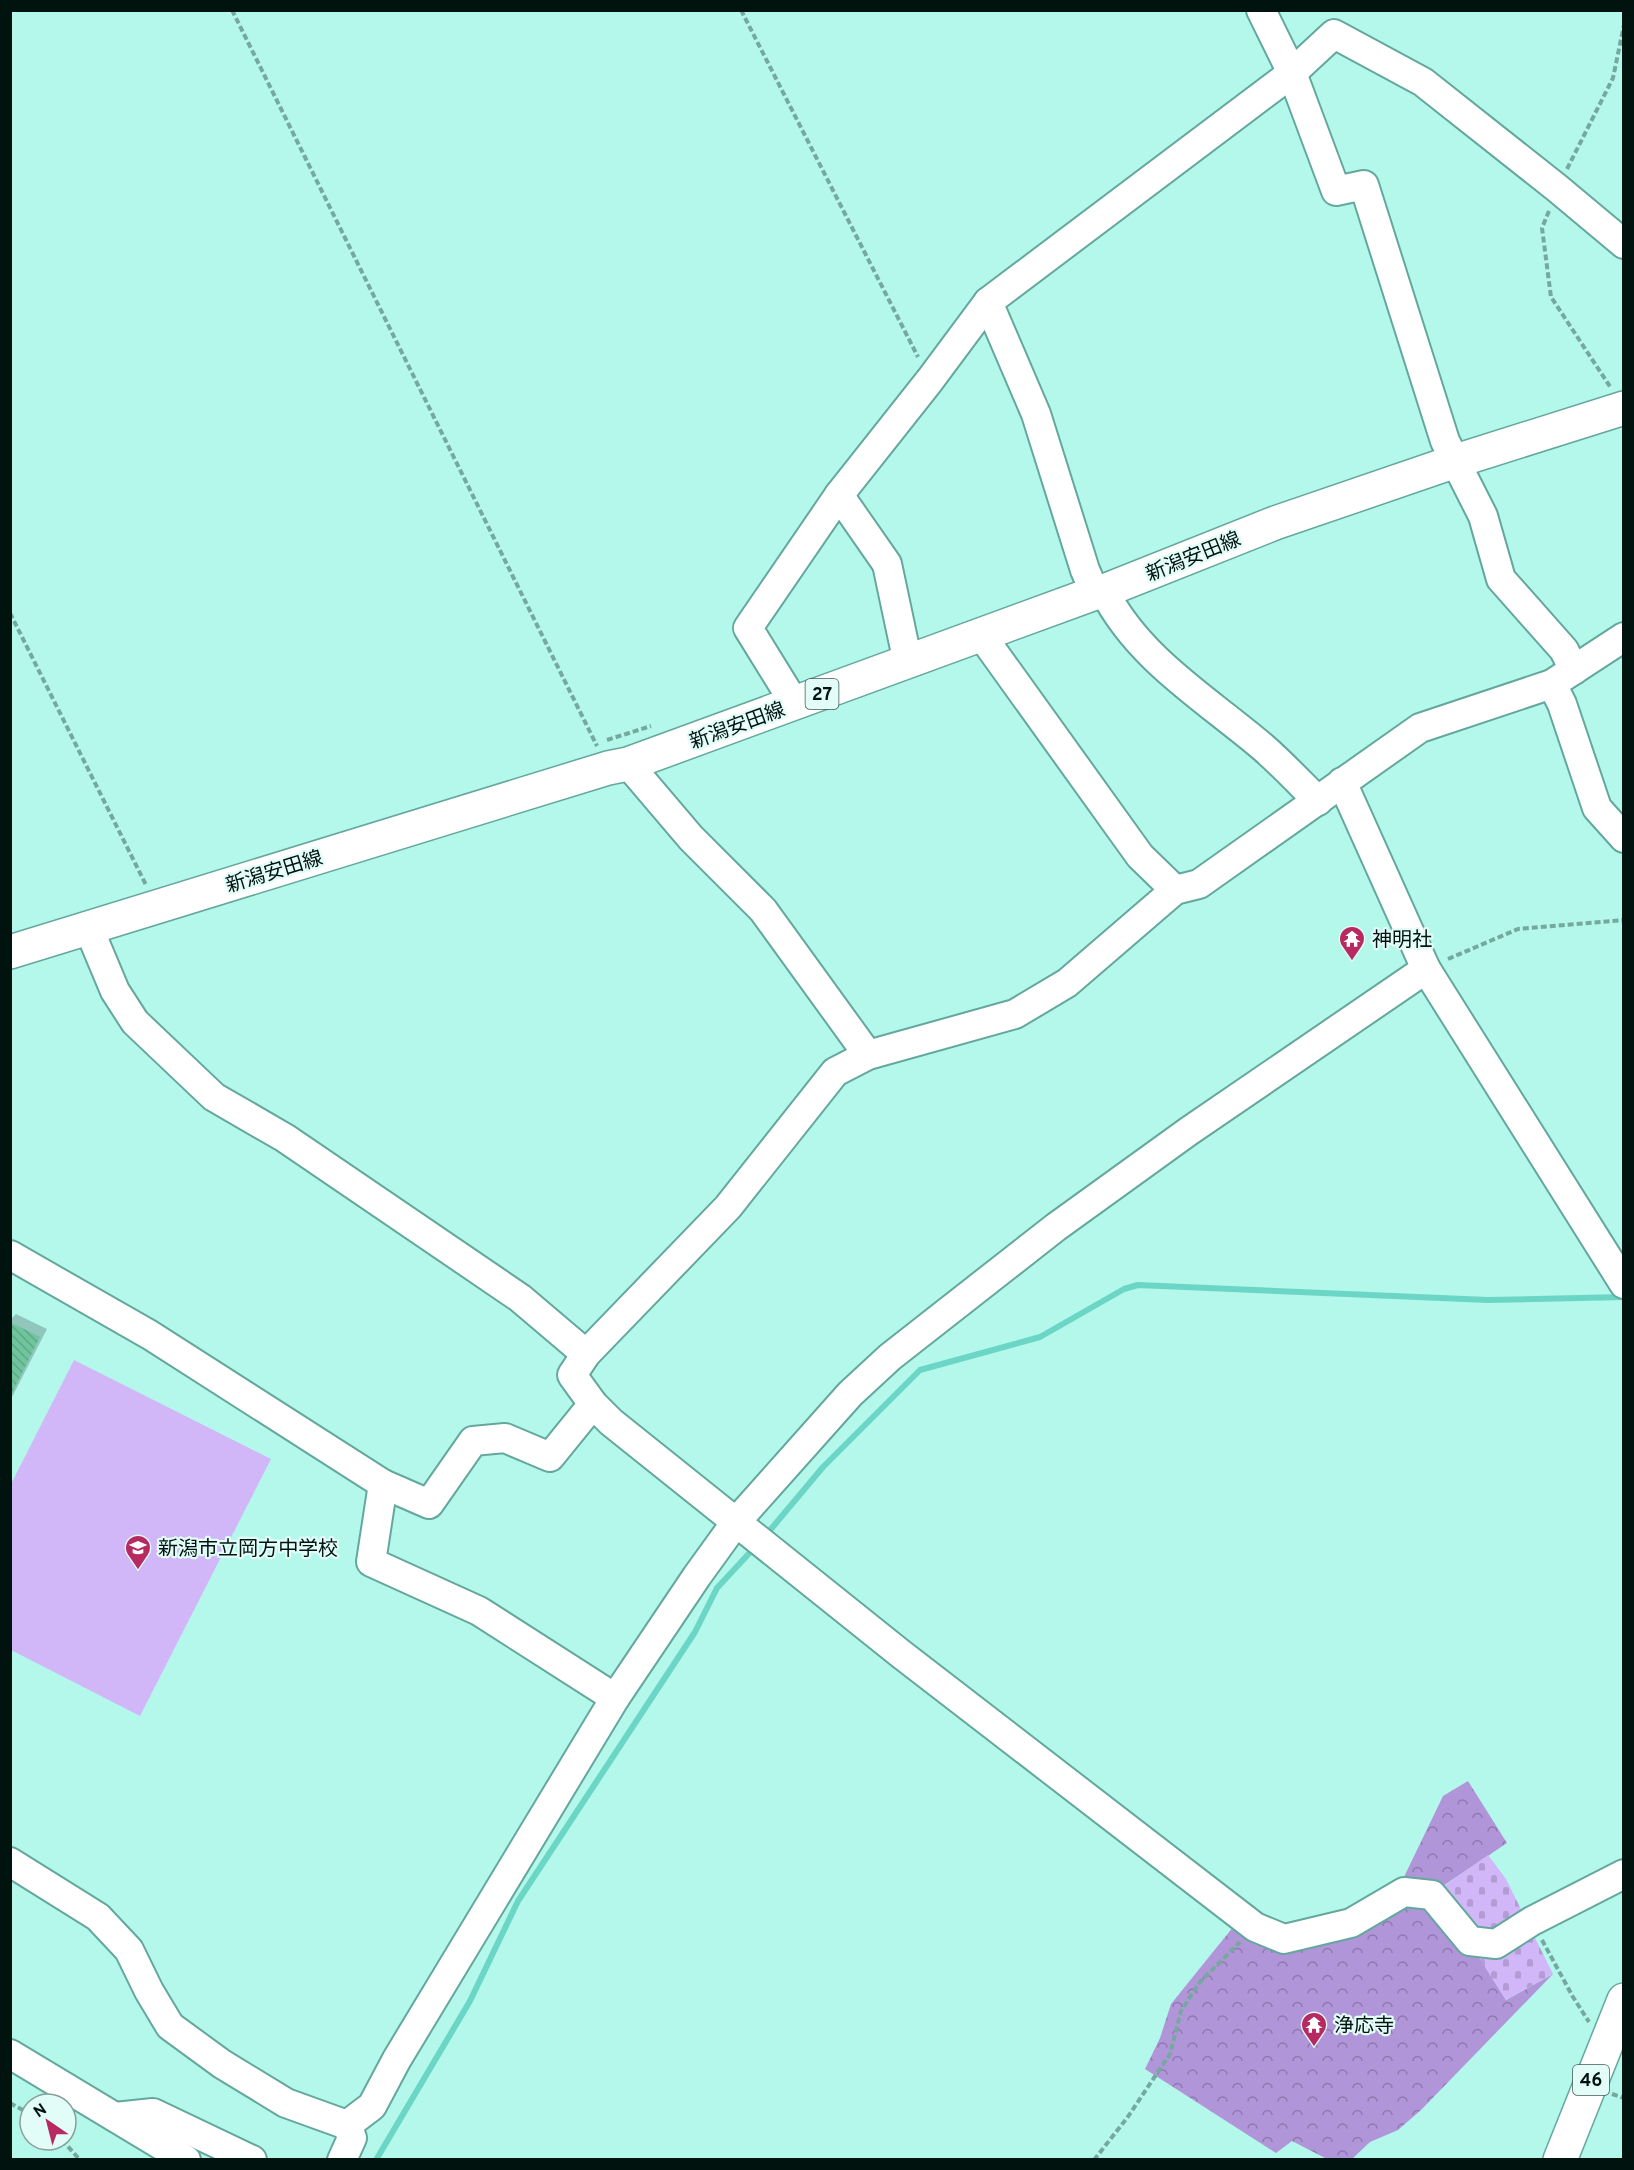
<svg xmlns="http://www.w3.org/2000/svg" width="1634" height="2170" viewBox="0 0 1634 2170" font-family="Overpass,'Noto Sans JP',sans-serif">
	<defs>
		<pattern id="forest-crowns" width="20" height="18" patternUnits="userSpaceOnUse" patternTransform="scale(1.5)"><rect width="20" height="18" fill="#b195d9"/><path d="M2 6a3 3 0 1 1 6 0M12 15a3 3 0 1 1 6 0" fill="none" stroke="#8e78ae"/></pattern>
		<pattern id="cemetery-stones" width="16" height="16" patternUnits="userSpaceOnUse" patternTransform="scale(1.5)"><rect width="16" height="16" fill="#d1b7f7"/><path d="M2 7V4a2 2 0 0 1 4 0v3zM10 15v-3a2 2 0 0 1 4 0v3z" fill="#b29cd3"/></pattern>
		<pattern id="building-back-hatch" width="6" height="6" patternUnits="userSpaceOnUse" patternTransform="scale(1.5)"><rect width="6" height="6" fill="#6fc49d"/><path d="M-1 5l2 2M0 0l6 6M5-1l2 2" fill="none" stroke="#5ea886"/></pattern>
	</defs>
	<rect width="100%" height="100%" fill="#b4f8ec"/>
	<!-- forest -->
	<path fill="url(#forest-crowns)" d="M1468,1781L1507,1843L1437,1890L1506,2000L1553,1974L1421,2110L1398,2130L1370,2142L1352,2159H1327L1292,2141L1276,2153L1145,2069L1160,2038L1171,2004L1246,1911L1312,1936L1403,1879L1443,1796Z"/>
	<!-- cemetery -->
	<path fill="url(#cemetery-stones)" d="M1488,1855L1506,1879L1553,1974L1506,2000L1437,1891Z"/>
	<!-- pitch -->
	<path fill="#d1b7f7" d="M74,1360L271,1459L140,1716L11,1650V1484Z"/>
	<!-- shadow -->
	<path fill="#0003" d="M16,1314L47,1329L10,1401V1320Z"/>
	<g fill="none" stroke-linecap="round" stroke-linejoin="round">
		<!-- stream -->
		<g stroke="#6cd6c6" stroke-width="6">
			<path d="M766,1535L823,1467L920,1370L1040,1337L1124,1289L1138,1285L1488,1300L1624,1297"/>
			<path d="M376,2160L470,2001L518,1901L695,1632L717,1588L755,1547"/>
		</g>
	</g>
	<!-- building -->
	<path fill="url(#building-back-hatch)" d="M10,1322L40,1337L10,1397Z"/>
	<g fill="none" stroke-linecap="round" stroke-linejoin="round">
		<defs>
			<g id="minor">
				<path d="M1261,10L1292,73L1336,191L1364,185L1445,441L1483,516L1501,579L1564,650L1574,670"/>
				<path d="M988,302L1036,414L1085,570L1095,593"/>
				<path d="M839,495L887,564L908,663"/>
				<path d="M1104,591C1139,660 1208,700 1265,749C1283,765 1300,783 1318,801"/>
				<path d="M982,636L1140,856L1175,890"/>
				<path d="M1624,637L1552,684L1420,728L1199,884L1175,890L1067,983L1015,1014L868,1055L835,1072L728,1207L586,1354L572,1375L593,1404L611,1422L901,1654L1255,1927L1284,1939L1351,1923L1404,1892L1432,1895L1470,1941L1496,1944L1532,1921L1624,1874"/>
				<path d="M1552,684L1562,704L1597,808L1624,838"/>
				<path d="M795,704L748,628L839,495L930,380L988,302L1292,73L1334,34L1423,82L1557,188L1624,244"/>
				<path d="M628,764L691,838L763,910L868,1055"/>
				<path d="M1342,782L1426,969L1624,1284"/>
				<path d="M89,929L115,991L135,1022L214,1097L285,1138L520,1298L586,1354"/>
				<path d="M10,1255L150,1335L383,1484L371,1562L479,1611L615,1698"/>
				<path d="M383,1484L429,1504L473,1441L505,1438L550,1457L593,1404"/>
				<path d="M10,1862L98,1917L129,1950L149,1991L170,2026L222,2064L286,2103L347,2125L352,2138L342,2160"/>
				<path d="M10,2054L186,2160"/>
				<path d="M115,2117L153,2113L252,2160"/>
				<path d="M347,2125L372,2106L397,2059L615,1698L697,1576L736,1522L850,1394L890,1357L1056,1227L1189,1131L1426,969"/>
			</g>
			<g id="major">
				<path d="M10,952L608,768L628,764L1095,593L1104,591L1275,523L1456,461L1624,408"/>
				<path d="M1560,2160L1624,2000"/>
			</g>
		</defs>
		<!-- minor casing -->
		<use href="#minor" stroke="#64a79d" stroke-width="32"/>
		<!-- major casing -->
		<use href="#major" stroke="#64a79d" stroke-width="36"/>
		<!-- path -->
		<g stroke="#75a89f" stroke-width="4" stroke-dasharray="6 3" stroke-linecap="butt">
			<path d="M232,10L597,746"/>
			<path d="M741,10L918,357"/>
			<path d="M1567,169L1613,78L1624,25"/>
			<path d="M1549,211L1542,228L1551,297L1611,388"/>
			<path d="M10,613L146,885"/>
			<path d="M607,740L651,726"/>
			<path d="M1448,959L1518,929L1624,920"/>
			<path d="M1542,1940L1573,1997L1589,2022"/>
			<path d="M1612,2094L1624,2098"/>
			<path d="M10,2103L30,2114"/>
			<path d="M62,2140L80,2160"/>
			<path d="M1094,2160L1127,2118L1170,2054L1181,2011L1200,1982L1240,1942"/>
		</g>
		<!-- minor -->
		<use href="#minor" stroke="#fff" stroke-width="28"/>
		<!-- major -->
		<use href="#major" stroke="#fff" stroke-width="33"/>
	</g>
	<!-- icons -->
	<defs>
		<symbol id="temple-pin" viewBox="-11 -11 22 30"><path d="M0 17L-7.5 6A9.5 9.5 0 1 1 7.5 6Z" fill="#b72a61" stroke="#e2fcf7"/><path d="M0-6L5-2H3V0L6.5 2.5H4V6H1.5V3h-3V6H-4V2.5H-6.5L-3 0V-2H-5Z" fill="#fff"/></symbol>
		<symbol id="school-pin" viewBox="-11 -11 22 30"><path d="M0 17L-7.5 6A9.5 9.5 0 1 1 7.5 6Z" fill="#b72a61" stroke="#e2fcf7"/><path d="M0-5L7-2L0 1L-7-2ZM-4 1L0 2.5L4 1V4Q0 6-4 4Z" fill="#fff"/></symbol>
	</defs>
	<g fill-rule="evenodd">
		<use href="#temple-pin" x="1337" y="924" width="30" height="40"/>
		<use href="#school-pin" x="123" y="1533" width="30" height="40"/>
		<use href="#temple-pin" x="1299" y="2010" width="30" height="40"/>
	</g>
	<g text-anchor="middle" stroke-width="4.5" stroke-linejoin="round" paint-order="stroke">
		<!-- shield labels -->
		<g fill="#e2fcf7" stroke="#445955" stroke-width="1.5">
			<rect x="805.5" y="679" width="33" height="30" rx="4.5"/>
			<rect x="1573" y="2065" width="36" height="30" rx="4.5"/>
		</g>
		<g font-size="18" font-weight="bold" fill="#00130f">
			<text x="822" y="700">27</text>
			<text x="1591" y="2086">46</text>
		</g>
		<!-- street labels -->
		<g font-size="20" fill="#00130f" stroke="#e2fcf7">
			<text transform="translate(1193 556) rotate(-22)" y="7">新潟安田線</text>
			<text transform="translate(737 725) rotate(-20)" y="7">新潟安田線</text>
			<text transform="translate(274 871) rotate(-17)" y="7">新潟安田線</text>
		</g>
		<!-- poi labels -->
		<g font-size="20" fill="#00130f" stroke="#e2fcf7" text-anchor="start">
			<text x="1372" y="946">神明社</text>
			<text x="158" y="1555">新潟市立岡方中学校</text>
			<text x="1334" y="2032">浄応寺</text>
		</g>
	</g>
	<!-- border -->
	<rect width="1634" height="2170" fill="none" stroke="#00130f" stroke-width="24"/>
	<!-- north arrow -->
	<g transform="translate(48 2122) rotate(325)"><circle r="28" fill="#e2fcf7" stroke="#889f9a" stroke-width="1.5"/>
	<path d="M0-4.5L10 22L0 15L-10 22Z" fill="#b72a61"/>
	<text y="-9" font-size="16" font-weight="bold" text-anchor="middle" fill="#00130f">N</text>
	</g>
</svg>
